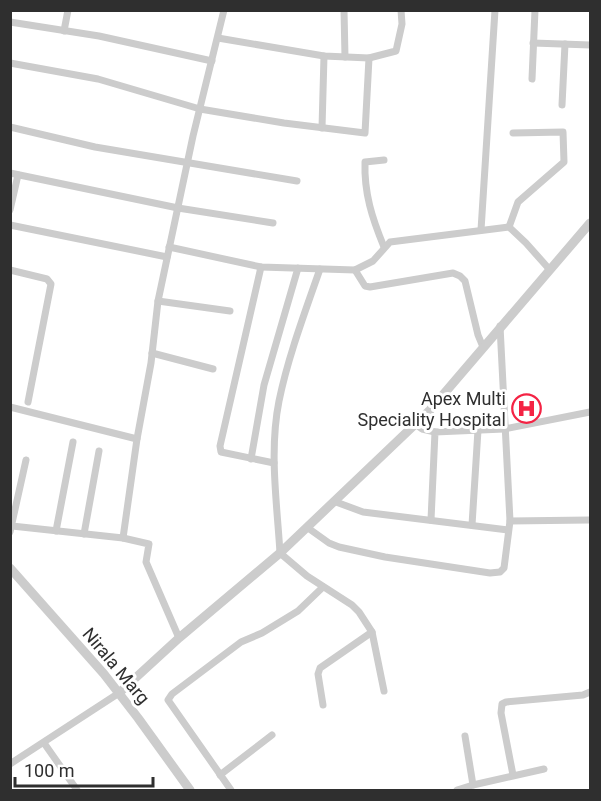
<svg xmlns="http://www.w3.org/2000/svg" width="601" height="801" viewBox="0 0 601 801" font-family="Roboto,sans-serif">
	<rect width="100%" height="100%" fill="#fff"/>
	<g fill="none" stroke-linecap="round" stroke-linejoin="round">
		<!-- minor -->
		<g stroke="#ccc" stroke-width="7">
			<path d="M344,10L345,57"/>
			<path d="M10,22L99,36L212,61"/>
			<path d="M64,31L68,10"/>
			<path d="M218,38L324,56L369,58L396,51L402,24L401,10"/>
			<path d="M533,43L590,45"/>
			<path d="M10,63L98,79L200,109L284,123L365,133L369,58"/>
			<path d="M532,79L535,10"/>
			<path d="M562,105L565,44"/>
			<path d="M10,127L95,147L297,181"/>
			<path d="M322,128L324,56"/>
			<path d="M384,160L365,162C364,193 372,218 384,247"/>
			<path d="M10,173L178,208L273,223"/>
			<path d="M10,210L18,175"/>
			<path d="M10,225L167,257"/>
			<path d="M509,227L518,202L564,162L563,132L513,133"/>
			<path d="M481,230L495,10"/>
			<path d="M169,247L261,267L355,270L373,261L390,242L509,227L526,243L550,270"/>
			<path d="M261,267L220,446L221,452L274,463"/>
			<path d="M320,269C305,312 288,357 279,401C269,451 277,503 280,553L307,576L352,605L359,612L372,632L384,691"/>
			<path d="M10,270L47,279L51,284L28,402"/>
			<path d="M355,270L365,286L370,287L453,273L460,276L465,281L478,335L483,347"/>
			<path d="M158,301L230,311"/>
			<path d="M152,353L213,369"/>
			<path d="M10,407L137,439"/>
			<path d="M415,424L422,429L435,432"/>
			<path d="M251,459L264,385L298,268"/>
			<path d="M336,502L363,512L508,530"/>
			<path d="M431,520L435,432L504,429L590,412"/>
			<path d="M510,521L589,520"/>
			<path d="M472,525L478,430"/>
			<path d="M12,526L123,538"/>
			<path d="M308,528L329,543L339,547L385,557L490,573L500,572L504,568L510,521L500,326"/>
			<path d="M56,531L73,442"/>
			<path d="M10,532L26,460"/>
			<path d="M84,534L99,451"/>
			<path d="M179,638L146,562L149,544L123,538L137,439L151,363L158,301L193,136L224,10"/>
			<path d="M323,705L318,674L320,668L372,632"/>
			<path d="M465,736L473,785"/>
			<path d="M44,743L77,790"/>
			<path d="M10,764L119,693"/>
			<path d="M220,775L272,735"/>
			<path d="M513,775L501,713L502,704L506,702L583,695L590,692"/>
			<path d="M231,790L168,700L172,694L241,642L262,633L298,611L323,587"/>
			<path d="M457,790L473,785L544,769"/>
		</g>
		<!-- tertiary -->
		<g stroke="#ccc" stroke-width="9">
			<path d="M10,568L104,674L138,718L190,790"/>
			<path d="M119,693L179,638L280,553L430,410L590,223"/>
		</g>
	</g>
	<!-- icons -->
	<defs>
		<symbol id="hospital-ring" viewBox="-11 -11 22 22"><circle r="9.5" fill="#fff" stroke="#f42344" stroke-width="1.5"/><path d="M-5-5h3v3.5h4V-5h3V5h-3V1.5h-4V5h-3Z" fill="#f42344"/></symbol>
	</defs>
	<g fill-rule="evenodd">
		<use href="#hospital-ring" x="510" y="392" width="33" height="33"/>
	</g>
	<g text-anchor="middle" stroke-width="6" stroke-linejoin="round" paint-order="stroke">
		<!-- poi labels -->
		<g font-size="18" fill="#2f2f2f" stroke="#fff" text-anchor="end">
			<text x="506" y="405">Apex Multi<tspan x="506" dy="21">Speciality Hospital</tspan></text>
		</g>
		<!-- street labels -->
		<g font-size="18" fill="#2f2f2f" stroke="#fff">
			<text transform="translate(116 666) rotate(50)" y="6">Nirala Marg</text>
		</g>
	</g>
	<!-- border -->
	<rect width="601" height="801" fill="none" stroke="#2f2f2f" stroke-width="24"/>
	<!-- scale -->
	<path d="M15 777v9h138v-9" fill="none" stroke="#2f2f2f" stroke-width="3"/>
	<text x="24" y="777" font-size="18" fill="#2f2f2f" stroke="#ffffff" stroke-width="4.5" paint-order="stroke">100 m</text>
</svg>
